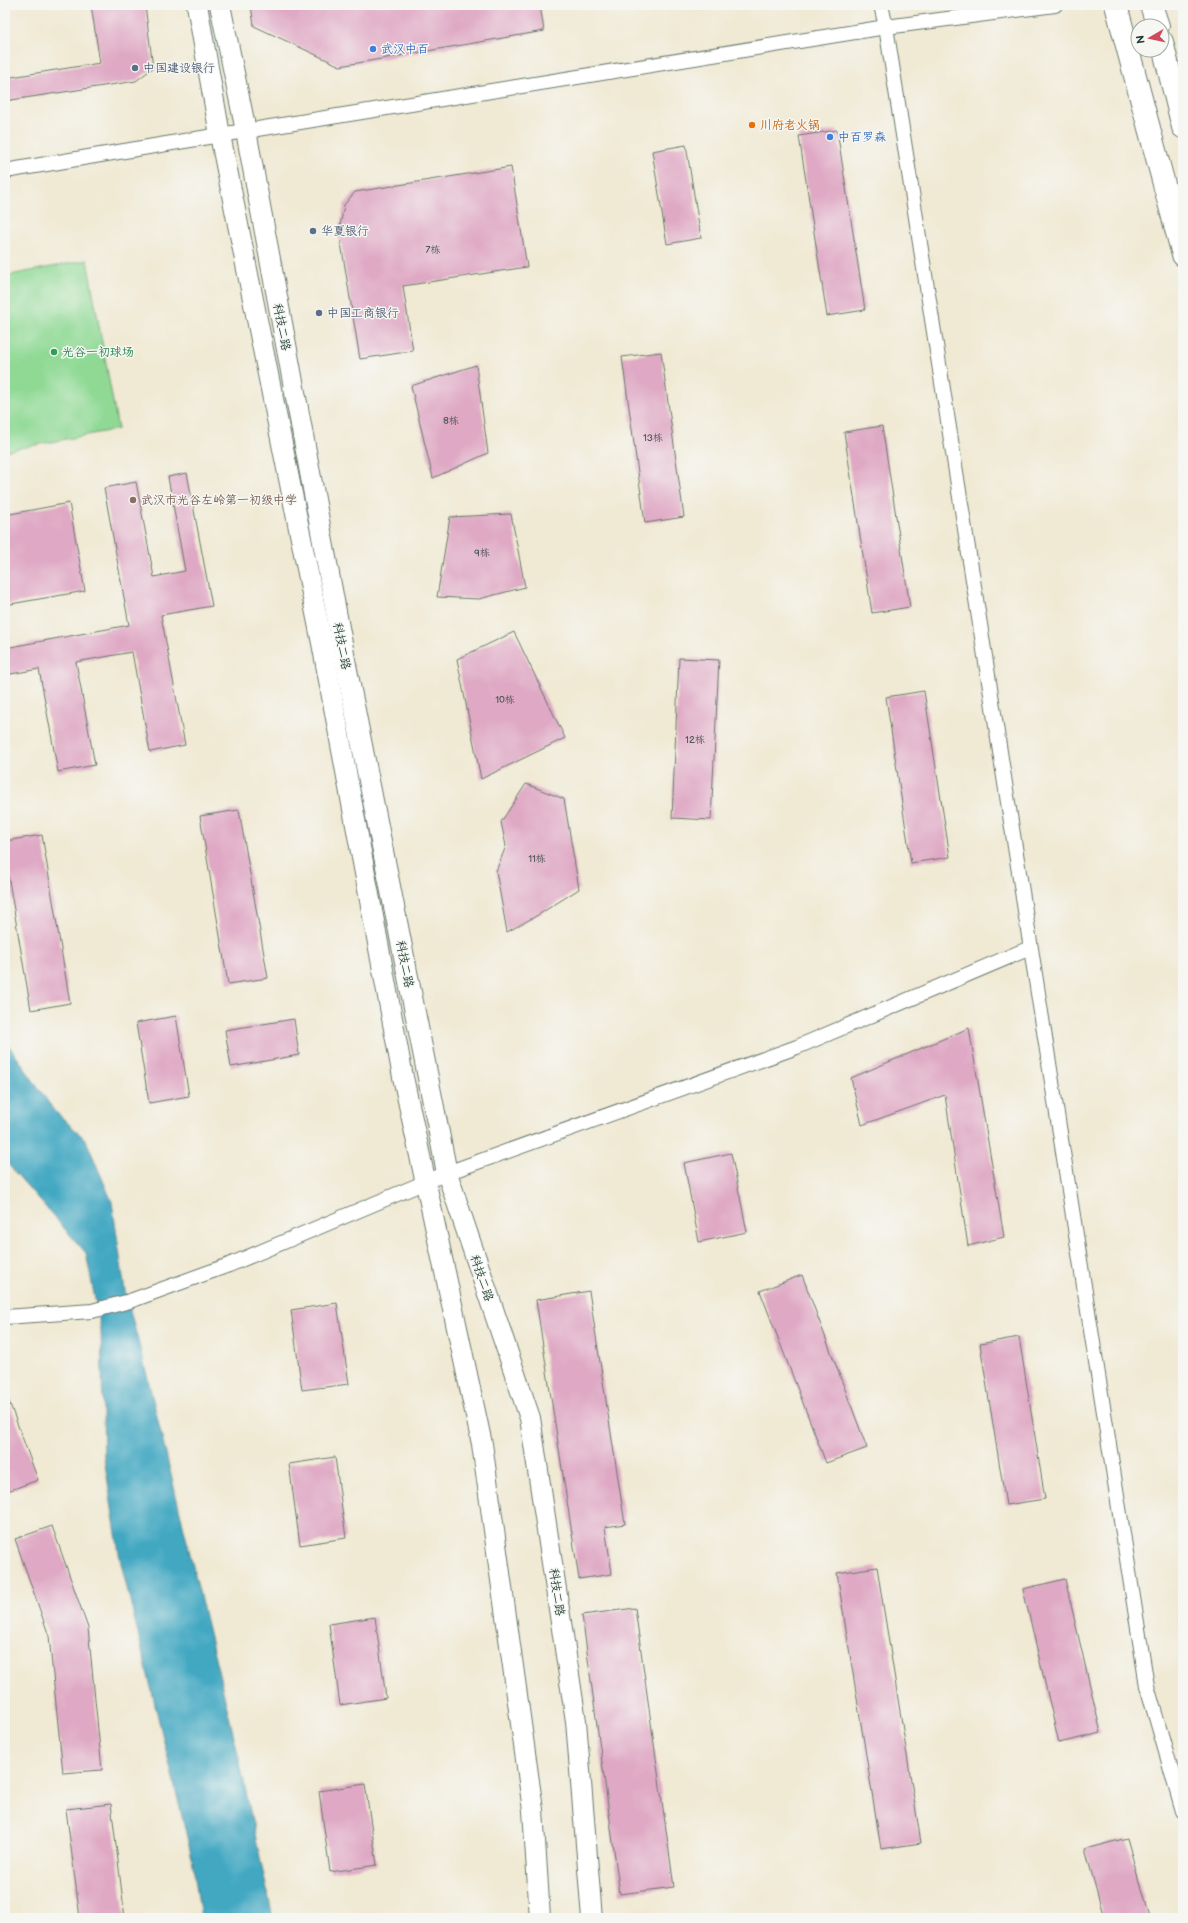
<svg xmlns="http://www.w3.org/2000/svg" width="1188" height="1923" viewBox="0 0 1188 1923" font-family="'Balsamiq Sans','LXGW WenKai TC',sans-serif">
	<rect width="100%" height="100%" fill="#f6f6f2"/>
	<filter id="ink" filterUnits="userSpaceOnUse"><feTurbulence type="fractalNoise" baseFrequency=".025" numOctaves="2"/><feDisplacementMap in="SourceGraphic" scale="8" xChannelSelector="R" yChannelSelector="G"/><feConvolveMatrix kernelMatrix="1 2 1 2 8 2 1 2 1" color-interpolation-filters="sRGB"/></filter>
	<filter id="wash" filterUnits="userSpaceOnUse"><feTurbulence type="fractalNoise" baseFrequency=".012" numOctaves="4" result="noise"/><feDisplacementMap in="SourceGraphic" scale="16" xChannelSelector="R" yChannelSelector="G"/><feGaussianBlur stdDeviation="0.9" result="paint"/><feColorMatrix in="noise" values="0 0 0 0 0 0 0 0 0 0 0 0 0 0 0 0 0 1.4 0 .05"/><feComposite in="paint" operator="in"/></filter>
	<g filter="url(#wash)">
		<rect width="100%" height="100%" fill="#f0e9d3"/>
		<!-- green -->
		<path fill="#8fd994" stroke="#578b64" d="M87,260L118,429L5,451V276Z"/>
		<!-- water -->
		<path fill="#42a8c2" stroke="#30727b" d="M5,1040L53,1109L86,1140L112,1202L125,1291L148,1379L236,1745L273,1918H201L192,1858L120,1559L104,1458L101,1330L86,1253L5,1161Z"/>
		<g id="blocks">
			<!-- building -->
			<g fill="#dfa8c4">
				<path d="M91,5H145L153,68L136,81L5,101V78L100,63Z"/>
				<path d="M251,5H540L544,31L340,66L254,26Z"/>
				<path d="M837,130L865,310L827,316L799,136Z"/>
				<path d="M686,145L701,238L667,244L652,151Z"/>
				<path d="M511,167L527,267L403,286L413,351L360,359L339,231L344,205L355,192Z"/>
				<path d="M661,352L684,517L645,523L622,357Z"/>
				<path d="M476,365L488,453L433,478L411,386Z"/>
				<path d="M882,426L910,607L872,613L844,432Z"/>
				<path d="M187,473L212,606L161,615L185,745L150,752L132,652L76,662L95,765L58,772L39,669L5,675V648L129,625L104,488L136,482L154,577L185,571L168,477Z"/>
				<path d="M69,503L85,591L5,605V515Z"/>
				<path d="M511,514L525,587L479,599L437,597L450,517Z"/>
				<path d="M514,632L565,738L481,779L457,659Z"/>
				<path d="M679,658L719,660L711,820L672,818Z"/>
				<path d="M924,691L950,857L911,863L886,697Z"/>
				<path d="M526,784L564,799L579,889L538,915L507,932L496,871L506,846L501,822Z"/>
				<path d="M239,810L268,978L228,984L200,816Z"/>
				<path d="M42,835L70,1003L31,1010L5,857V841Z"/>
				<path d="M176,1016L189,1096L149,1103L136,1023Z"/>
				<path d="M294,1019L299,1055L231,1067L225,1030Z"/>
				<path d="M969,1028L1004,1237L968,1246L945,1095L862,1125L851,1078Z"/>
				<path d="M731,1153L747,1232L699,1242L684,1163Z"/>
				<path d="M802,1275L867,1448L826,1463L760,1291Z"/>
				<path d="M589,1291L625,1524L605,1527L612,1574L579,1579L536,1300Z"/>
				<path d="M337,1303L349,1384L302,1390L291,1310Z"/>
				<path d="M1019,1337L1045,1499L1006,1505L980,1344Z"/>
				<path d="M5,1396H7L38,1480L8,1491L5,1482Z"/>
				<path d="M335,1457L346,1538L300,1545L289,1464Z"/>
				<path d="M52,1526L88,1628L102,1770L63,1773L49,1636L15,1539Z"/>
				<path d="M877,1567L921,1843L881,1849L837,1573Z"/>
				<path d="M1065,1579L1101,1733L1059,1743L1023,1589Z"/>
				<path d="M635,1608L674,1887L620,1894L582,1615Z"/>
				<path d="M375,1617L386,1698L340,1705L329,1624Z"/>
				<path d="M365,1784L377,1865L330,1872L319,1791Z"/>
				<path d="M111,1804L125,1918H80L66,1809Z"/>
				<path d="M1127,1838L1149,1918H1104L1085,1849Z"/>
			</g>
		</g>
	</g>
	<g filter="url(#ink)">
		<use href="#blocks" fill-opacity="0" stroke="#68796c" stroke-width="1"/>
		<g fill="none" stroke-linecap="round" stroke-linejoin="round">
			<defs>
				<g id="street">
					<path d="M881,5L886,27L1147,1686L1183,1811"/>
					<path d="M5,171L220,135L886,27L1055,5"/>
					<path d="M5,1317L92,1311L130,1301L229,1265L447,1173L797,1047L1030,948"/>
				</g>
				<g id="secondary">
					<path d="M197,5L220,135L322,643L403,1077L482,1444L533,1810L540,1918"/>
					<path d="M220,5L246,131L347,670L447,1173L530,1418L576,1721L592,1918"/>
				</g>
				<path id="primary" d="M1116,5L1183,255"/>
				<g id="highway">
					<path d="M1151,5L1158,26"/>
					<path d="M1162,42L1183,127"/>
				</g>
			</defs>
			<!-- street casing -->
			<use href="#street" stroke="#68796c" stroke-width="16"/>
			<!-- secondary casing -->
			<use href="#secondary" stroke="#68796c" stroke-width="22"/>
			<!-- primary casing -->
			<use href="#primary" stroke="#68796c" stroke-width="24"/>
			<!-- highway casing -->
			<use href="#highway" stroke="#68796c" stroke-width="24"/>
			<!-- street -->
			<use href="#street" stroke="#fff" stroke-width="14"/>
			<!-- secondary -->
			<use href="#secondary" stroke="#fff" stroke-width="20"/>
			<!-- primary -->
			<use href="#primary" stroke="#fff" stroke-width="22"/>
			<!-- highway -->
			<use href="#highway" stroke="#fff" stroke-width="22"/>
		</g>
	</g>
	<!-- markers -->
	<g fill="#3f7fe0" stroke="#f6f6f2" stroke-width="1.5">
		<circle cx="373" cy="49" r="4"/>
		<circle cx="830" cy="137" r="4"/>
	</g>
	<g fill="#5c6f8a" stroke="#f6f6f2" stroke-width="1.5">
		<circle cx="135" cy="68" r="4"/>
		<circle cx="313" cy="231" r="4"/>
		<circle cx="319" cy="313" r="4"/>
	</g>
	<circle fill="#e8710a" stroke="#f6f6f2" stroke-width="1.5" cx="752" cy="125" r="4"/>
	<circle fill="#2e9e5b" stroke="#f6f6f2" stroke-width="1.5" cx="54" cy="352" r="4"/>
	<circle fill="#8d6e63" stroke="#f6f6f2" stroke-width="1.5" cx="133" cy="500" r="4"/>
	<g text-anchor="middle" stroke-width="3" stroke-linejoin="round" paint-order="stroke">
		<!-- number labels -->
		<g font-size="10" fill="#4f5858">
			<text x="433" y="253">7栋</text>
			<text x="451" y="424">8栋</text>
			<text x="653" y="441">13栋</text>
			<text x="482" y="556">9栋</text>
			<text x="505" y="703">10栋</text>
			<text x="695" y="743">12栋</text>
			<text x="537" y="862">11栋</text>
		</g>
		<!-- shop labels -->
		<g font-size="12" fill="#366cbe" stroke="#f6f6f2" text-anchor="start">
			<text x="381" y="53">武汉中百</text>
			<text x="838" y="141">中百罗森</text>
		</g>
		<!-- service labels -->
		<g font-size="12" fill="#4e5e75" stroke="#f6f6f2" text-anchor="start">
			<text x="143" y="72">中国建设银行</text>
			<text x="321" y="235">华夏银行</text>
			<text x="327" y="317">中国工商银行</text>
		</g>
		<!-- food labels -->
		<g font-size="12" fill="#c56008" stroke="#f6f6f2" text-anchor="start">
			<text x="760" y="129">川府老火锅</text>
		</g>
		<!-- street labels -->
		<g font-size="12" fill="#1f3d34" stroke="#f6f6f2">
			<text transform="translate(282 327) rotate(79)" y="4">科技二路</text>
			<text transform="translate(342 646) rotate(79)" y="4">科技二路</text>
			<text transform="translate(405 964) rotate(79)" y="4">科技二路</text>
			<text transform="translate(482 1278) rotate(71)" y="4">科技二路</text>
			<text transform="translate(557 1592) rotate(82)" y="4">科技二路</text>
		</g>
		<!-- leisure labels -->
		<g font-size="12" fill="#27864d" stroke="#f6f6f2" text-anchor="start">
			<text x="62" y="356">光谷一初球场</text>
		</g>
		<!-- education labels -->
		<g font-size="12" fill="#785e54" stroke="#f6f6f2" text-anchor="start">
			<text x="141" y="504">武汉市光谷左岭第一初级中学</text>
		</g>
	</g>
	<!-- margin -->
	<rect width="1188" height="1923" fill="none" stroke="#f6f6f2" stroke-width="20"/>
	<!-- north arrow -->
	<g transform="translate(1150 38) rotate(261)"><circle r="19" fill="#f6f6f2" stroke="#a0aca6"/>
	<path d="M0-3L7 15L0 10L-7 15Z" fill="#d1495b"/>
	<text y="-6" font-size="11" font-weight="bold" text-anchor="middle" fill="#1f3d34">N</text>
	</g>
</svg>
